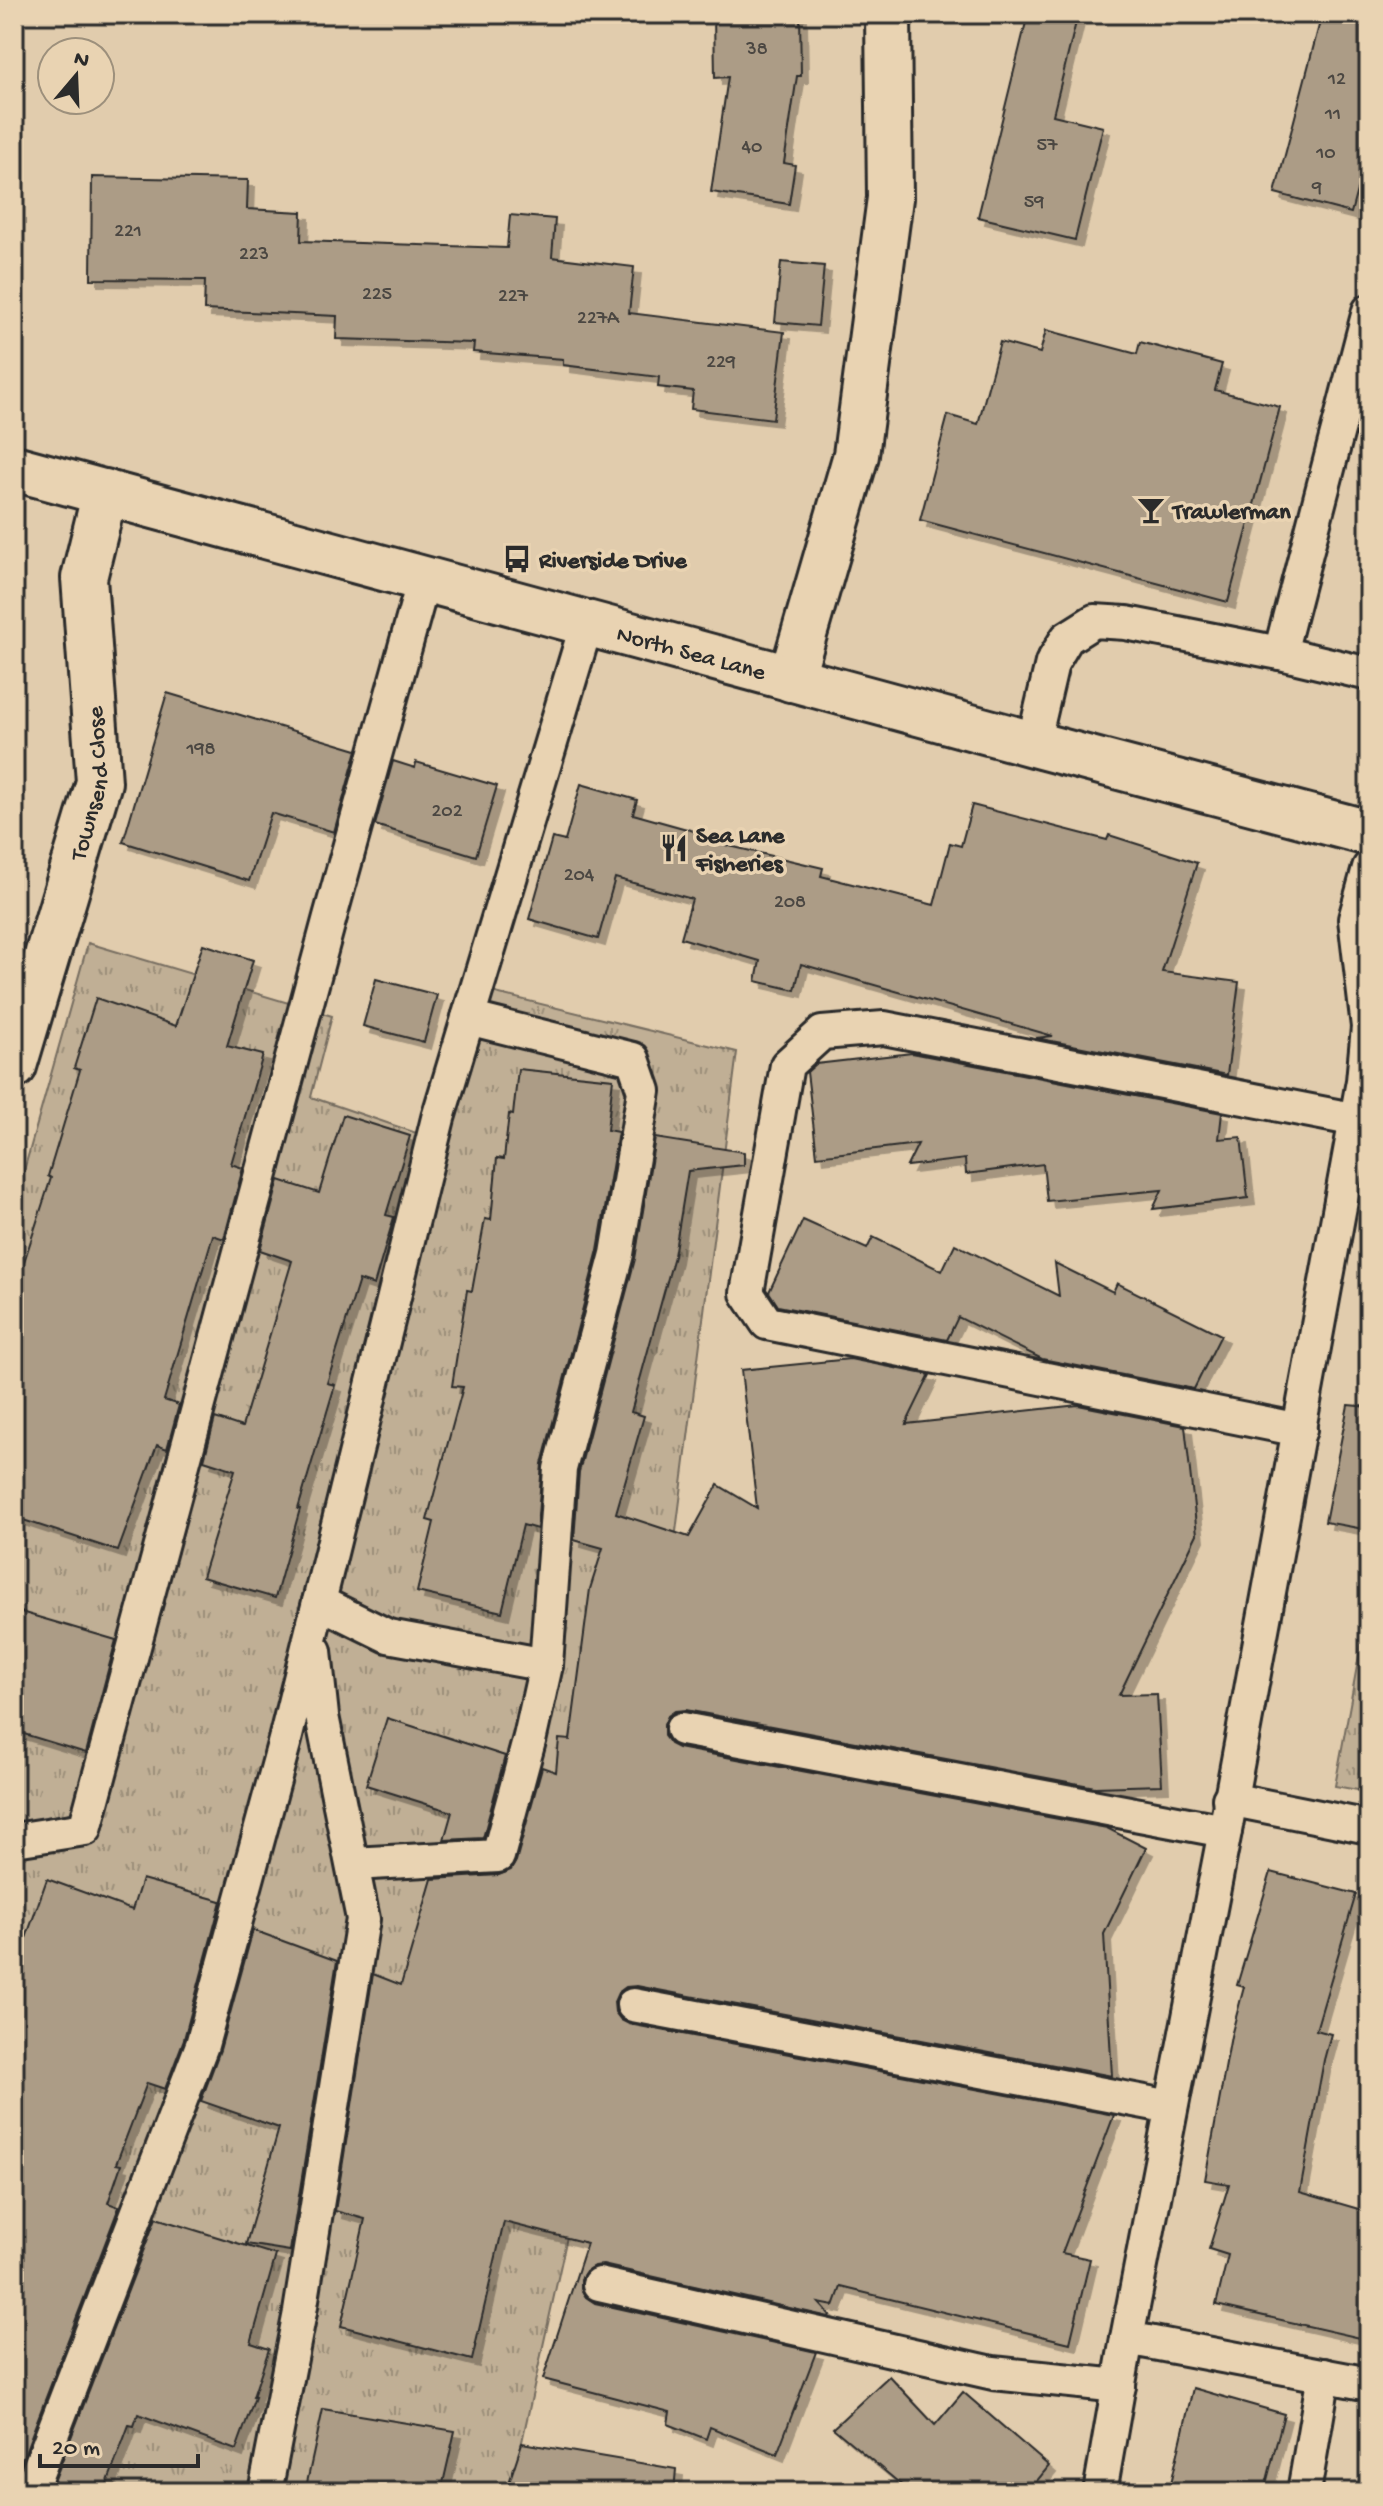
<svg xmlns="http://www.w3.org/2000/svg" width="1383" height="2506" viewBox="0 0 1383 2506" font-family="'Gochi Hand',sans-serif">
	<defs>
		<pattern id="grass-tufts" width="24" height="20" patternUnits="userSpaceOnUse" patternTransform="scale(2)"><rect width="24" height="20" fill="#c0af95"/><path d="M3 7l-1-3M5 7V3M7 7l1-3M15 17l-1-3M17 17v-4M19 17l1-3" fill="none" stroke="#9c8f7a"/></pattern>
		<filter id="shadow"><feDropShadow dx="7" dy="7" stdDeviation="0" flood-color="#0004"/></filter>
	</defs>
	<rect width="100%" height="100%" fill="#e1ccad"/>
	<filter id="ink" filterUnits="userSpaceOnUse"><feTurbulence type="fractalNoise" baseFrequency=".0125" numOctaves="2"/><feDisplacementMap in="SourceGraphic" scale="16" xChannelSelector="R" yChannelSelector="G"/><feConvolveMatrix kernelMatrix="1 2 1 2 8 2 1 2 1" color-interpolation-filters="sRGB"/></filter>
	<g filter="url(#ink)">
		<!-- grass -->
		<g fill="url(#grass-tufts)" stroke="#766d60" stroke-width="2">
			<path d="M88,943L332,1016L311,1097L425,1136L467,986L737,1052L613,2027L511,2492H14V1206Z"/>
			<path d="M1369,1601V1792L1335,1786Z"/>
		</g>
		<!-- building -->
		<g fill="#ac9c86" stroke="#2b2b2b" stroke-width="2" filter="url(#shadow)">
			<path d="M714,14H800L801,76H797L784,163L795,165L789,204L711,192L728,77L715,78Z"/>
			<path d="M1028,14H1078L1053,115L1103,127L1075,240L978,217Z"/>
			<path d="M1322,14H1369V144L1351,213L1275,193Z"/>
			<path d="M92,177L248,180L247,209L302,212L301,241L507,248L510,215L555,219L552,257L634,267L629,313L784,332L773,419L691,409L693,391L658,387L659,377L563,365V359L473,352L474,343L336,339L337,316L204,310L205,280L91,279Z"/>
			<path d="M781,262L824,266L818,326L775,322Z"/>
			<path d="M1046,330L1137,354L1140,342L1222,364L1215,390L1280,407L1228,602L920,520L948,415L978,424L1000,342L1040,353Z"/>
			<path d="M167,693L357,750L334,832L271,813L249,881L123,842Z"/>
			<path d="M393,761L415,768L416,762L497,786L476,856L375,825Z"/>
			<path d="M581,784L637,800L633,814L719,838L717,843L823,868L821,876L934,905L950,843L961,846L972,805L1107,840L1109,835L1197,863L1162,972L1239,982L1227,1075L1036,1038L1053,1036L801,964L795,990L756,981L760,961L681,938L692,899L615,878L598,939L529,919L552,838L565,841Z"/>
			<path d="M203,944L253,960L227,1046L263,1055L231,1164L243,1168L224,1239L213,1235L164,1400L179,1405L167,1449L157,1445L118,1551L14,1517V1293L51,1178L48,1176L80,1070L74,1068L96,998L176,1026Z"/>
			<path d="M376,979L437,995L424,1042L363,1026Z"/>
			<path d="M912,1053L1222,1113L1219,1139L1241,1137L1248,1198L1153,1209L1162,1190L1047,1201L1043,1164L966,1174L965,1159L907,1166L918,1144L817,1156L807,1072L816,1064Z"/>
			<path d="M518,1069L613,1079L607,1130L618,1132L598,1250L542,1464L537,1529L523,1525L502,1612L417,1592L434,1522L427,1520L463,1387L452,1386L467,1290L472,1291L485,1219L491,1220L497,1158L504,1159L509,1114L513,1115Z"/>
			<path d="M343,1115L410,1136L386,1215L394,1217L374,1285L359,1280L327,1383L335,1385L298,1509H300L275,1598L202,1577L235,1470L204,1460L215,1418L242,1427L292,1261L260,1250L279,1180L319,1193Z"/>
			<path d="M655,1138L744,1152V1165L688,1171L674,1256L631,1412L644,1416L616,1513L689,1537L718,1485L757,1508L741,1370L850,1359L930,1375L906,1424L1078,1405L1185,1426L1197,1534L1119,1695L1157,1694L1162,1785L1095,1787L686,1710L675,1711L668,1716L664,1725V1736L670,1744L678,1748L1107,1828L1146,1848L1104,1934L1112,2076L637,1986L626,1987L618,1993L614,2002L615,2012L621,2020L629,2024L1114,2115L1062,2253L1090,2259L1070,2343L841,2287L834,2306L819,2303L830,2315L829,2317L603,2265L594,2266L586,2271L581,2279V2289L586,2297L595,2303L816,2352L777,2454L710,2427L706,2439L668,2424L670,2412L543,2379L587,2243L504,2222L472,2360L341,2326L365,2219L335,2211L373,1974L401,1985L432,1879L499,1875L511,1870L516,1861L542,1767L556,1772L559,1739L570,1740L590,1589L603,1548L574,1540L579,1472L635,1259Z"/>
			<path d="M803,1220L867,1249L873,1237L942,1271L955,1244L1059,1296L1055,1263L1113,1292L1117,1283L1221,1335L1194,1389L1042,1359L958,1317L947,1340L778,1306L769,1292Z"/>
			<path d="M1348,1405L1369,1407V1530L1325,1522Z"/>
			<path d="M14,1610L116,1640L86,1753L14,1731Z"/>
			<path d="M387,1718L505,1756L483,1838L444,1840L452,1812L366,1785Z"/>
			<path d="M1271,1872L1356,1894L1316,2030L1331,2034L1324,2060L1300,2192L1369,2212V2340L1216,2305L1228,2255L1209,2249L1229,2184L1205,2180L1231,2036L1244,1987L1237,1985Z"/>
			<path d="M47,1879L132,1910L142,1879L221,1901L184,2039L165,2089L147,2083L116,2164L121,2165L108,2203L119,2207L14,2481V1972Z"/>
			<path d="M253,1930L337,1961L290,2251L246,2244L279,2128L201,2101L220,2050Z"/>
			<path d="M156,2218L276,2255L251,2343L269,2349L253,2397H255L236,2450L138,2414L134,2426L129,2425L104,2492H50Z"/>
			<path d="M889,2376L935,2425L963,2392L1049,2466L1028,2492H910L833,2428Z"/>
			<path d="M1193,2388L1284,2414L1264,2492H1169Z"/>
			<path d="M323,2409L455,2431L441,2492H305Z"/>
			<path d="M522,2443L676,2469L674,2492H506Z"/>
		</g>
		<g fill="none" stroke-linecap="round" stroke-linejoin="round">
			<defs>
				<g id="service">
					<path d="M1280,653L1369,311"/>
					<path d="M1033,744L1052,663L1067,638L1094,621L1126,623L1280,653L1369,674"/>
					<path d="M1369,868L1355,919L1368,1027L1363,1081L1225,1831L1127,2338L1369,2384"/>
					<path d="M1300,1430L767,1323L747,1293L787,1065L822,1033L884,1028L1357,1120"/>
					<path d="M319,1602L388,1636L546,1665L560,1469L617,1254L644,1091L633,1059L468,1018"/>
					<path d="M682,1729L1225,1831"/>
					<path d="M1229,1799L1369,1827"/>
					<path d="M14,1838L21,1839L85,1829L330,917L424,579"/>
					<path d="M353,1864L498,1856L530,1737L546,1665"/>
					<path d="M633,2005L1171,2107"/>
					<path d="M599,2284L993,2373L1119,2386"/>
					<path d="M30,2492L202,2045L285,1740L438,1118L587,623"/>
					<path d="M265,2492L300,2312L363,1919L322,1716L315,1651"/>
					<path d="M1100,2492L1127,2338"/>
					<path d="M1304,2492L1324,2375"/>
				</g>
				<g id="minor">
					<path d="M791,679L856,455L890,198L888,14"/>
					<path id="s1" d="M14,1066L99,782L84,578L105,492"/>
				</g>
				<g id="tertiary">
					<path id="s2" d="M14,468L1033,744L1369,833"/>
				</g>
			</defs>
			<!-- service casing -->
			<use href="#service" stroke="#2b2b2b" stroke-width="38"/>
			<!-- minor casing -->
			<use href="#minor" stroke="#2b2b2b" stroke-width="50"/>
			<!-- tertiary casing -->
			<use href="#tertiary" stroke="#2b2b2b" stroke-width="50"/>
			<!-- service -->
			<use href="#service" stroke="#e9d3b2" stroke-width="32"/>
			<!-- minor -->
			<use href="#minor" stroke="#e9d3b2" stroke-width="44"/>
			<!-- tertiary -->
			<use href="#tertiary" stroke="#e9d3b2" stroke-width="44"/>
		</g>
	</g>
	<!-- icons -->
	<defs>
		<symbol id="bar-bare" viewBox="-9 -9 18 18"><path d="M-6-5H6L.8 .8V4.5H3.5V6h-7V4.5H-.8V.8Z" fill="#2b2b2b" stroke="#e9d3b2" stroke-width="2.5" paint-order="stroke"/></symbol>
		<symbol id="bus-bare" viewBox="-9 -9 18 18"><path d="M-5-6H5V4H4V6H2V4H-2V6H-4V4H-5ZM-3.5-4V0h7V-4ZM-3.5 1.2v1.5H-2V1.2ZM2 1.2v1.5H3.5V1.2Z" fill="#2b2b2b" stroke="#e9d3b2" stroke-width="2.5" paint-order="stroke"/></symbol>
		<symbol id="restaurant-bare" viewBox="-9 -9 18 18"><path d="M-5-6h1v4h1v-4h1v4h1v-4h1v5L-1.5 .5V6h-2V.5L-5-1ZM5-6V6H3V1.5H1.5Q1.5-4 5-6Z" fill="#2b2b2b" stroke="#e9d3b2" stroke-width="2.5" paint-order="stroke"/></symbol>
	</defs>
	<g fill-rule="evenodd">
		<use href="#bar-bare" x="1131" y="490" width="40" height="40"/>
		<use href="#bus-bare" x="497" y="539" width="40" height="40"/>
		<use href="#restaurant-bare" x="654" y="828" width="40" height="40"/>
	</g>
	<g text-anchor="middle" stroke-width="7" stroke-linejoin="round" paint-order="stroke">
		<!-- number labels -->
		<g font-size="20" fill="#4b4742">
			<text x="757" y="54">38</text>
			<text x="1337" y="84">12</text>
			<text x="1333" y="119">11</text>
			<text x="1047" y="150">57</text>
			<text x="752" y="152">40</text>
			<text x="1326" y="158">10</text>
			<text x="1317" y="193">9</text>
			<text x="1034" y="207">59</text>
			<text x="128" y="236">221</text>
			<text x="254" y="259">223</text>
			<text x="377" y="299">225</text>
			<text x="513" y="301">227</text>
			<text x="598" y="323">227A</text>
			<text x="721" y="367">229</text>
			<text x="201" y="754">198</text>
			<text x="447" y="816">202</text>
			<text x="579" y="880">204</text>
			<text x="790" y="907">208</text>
		</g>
		<!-- poi labels -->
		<g font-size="24" font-weight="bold" fill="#2b2b2b" stroke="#e9d3b2" text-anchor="start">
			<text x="1173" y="518">Trawlerman</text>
			<text x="539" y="567">Riverside Drive</text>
			<text x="696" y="842">Sea Lane<tspan x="696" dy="28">Fisheries</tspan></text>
		</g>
		<!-- street labels -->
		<g font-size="24" fill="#2b2b2b" stroke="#e9d3b2">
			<text dy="8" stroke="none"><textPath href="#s2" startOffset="702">North Sea Lane</textPath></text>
			<text dy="8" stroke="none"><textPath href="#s1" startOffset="294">Townsend Close</textPath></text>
		</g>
	</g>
	<!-- margin -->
	<rect width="1383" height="2506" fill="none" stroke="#e9d3b2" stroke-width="48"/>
	<rect x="24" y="24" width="1335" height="2458" fill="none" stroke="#2b2b2b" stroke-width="3" filter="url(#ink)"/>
	<!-- north arrow -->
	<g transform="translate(76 76) rotate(19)"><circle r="38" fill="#e9d3b2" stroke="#9d907c" stroke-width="2"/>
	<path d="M0-6L14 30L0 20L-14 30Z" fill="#2b2b2b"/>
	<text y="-12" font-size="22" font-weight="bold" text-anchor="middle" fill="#2b2b2b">N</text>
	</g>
	<!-- scale -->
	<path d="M40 2454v12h158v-12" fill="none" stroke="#2b2b2b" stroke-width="4"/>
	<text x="52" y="2454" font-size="24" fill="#2b2b2b" stroke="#e9d3b2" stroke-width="6" paint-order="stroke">20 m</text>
</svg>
